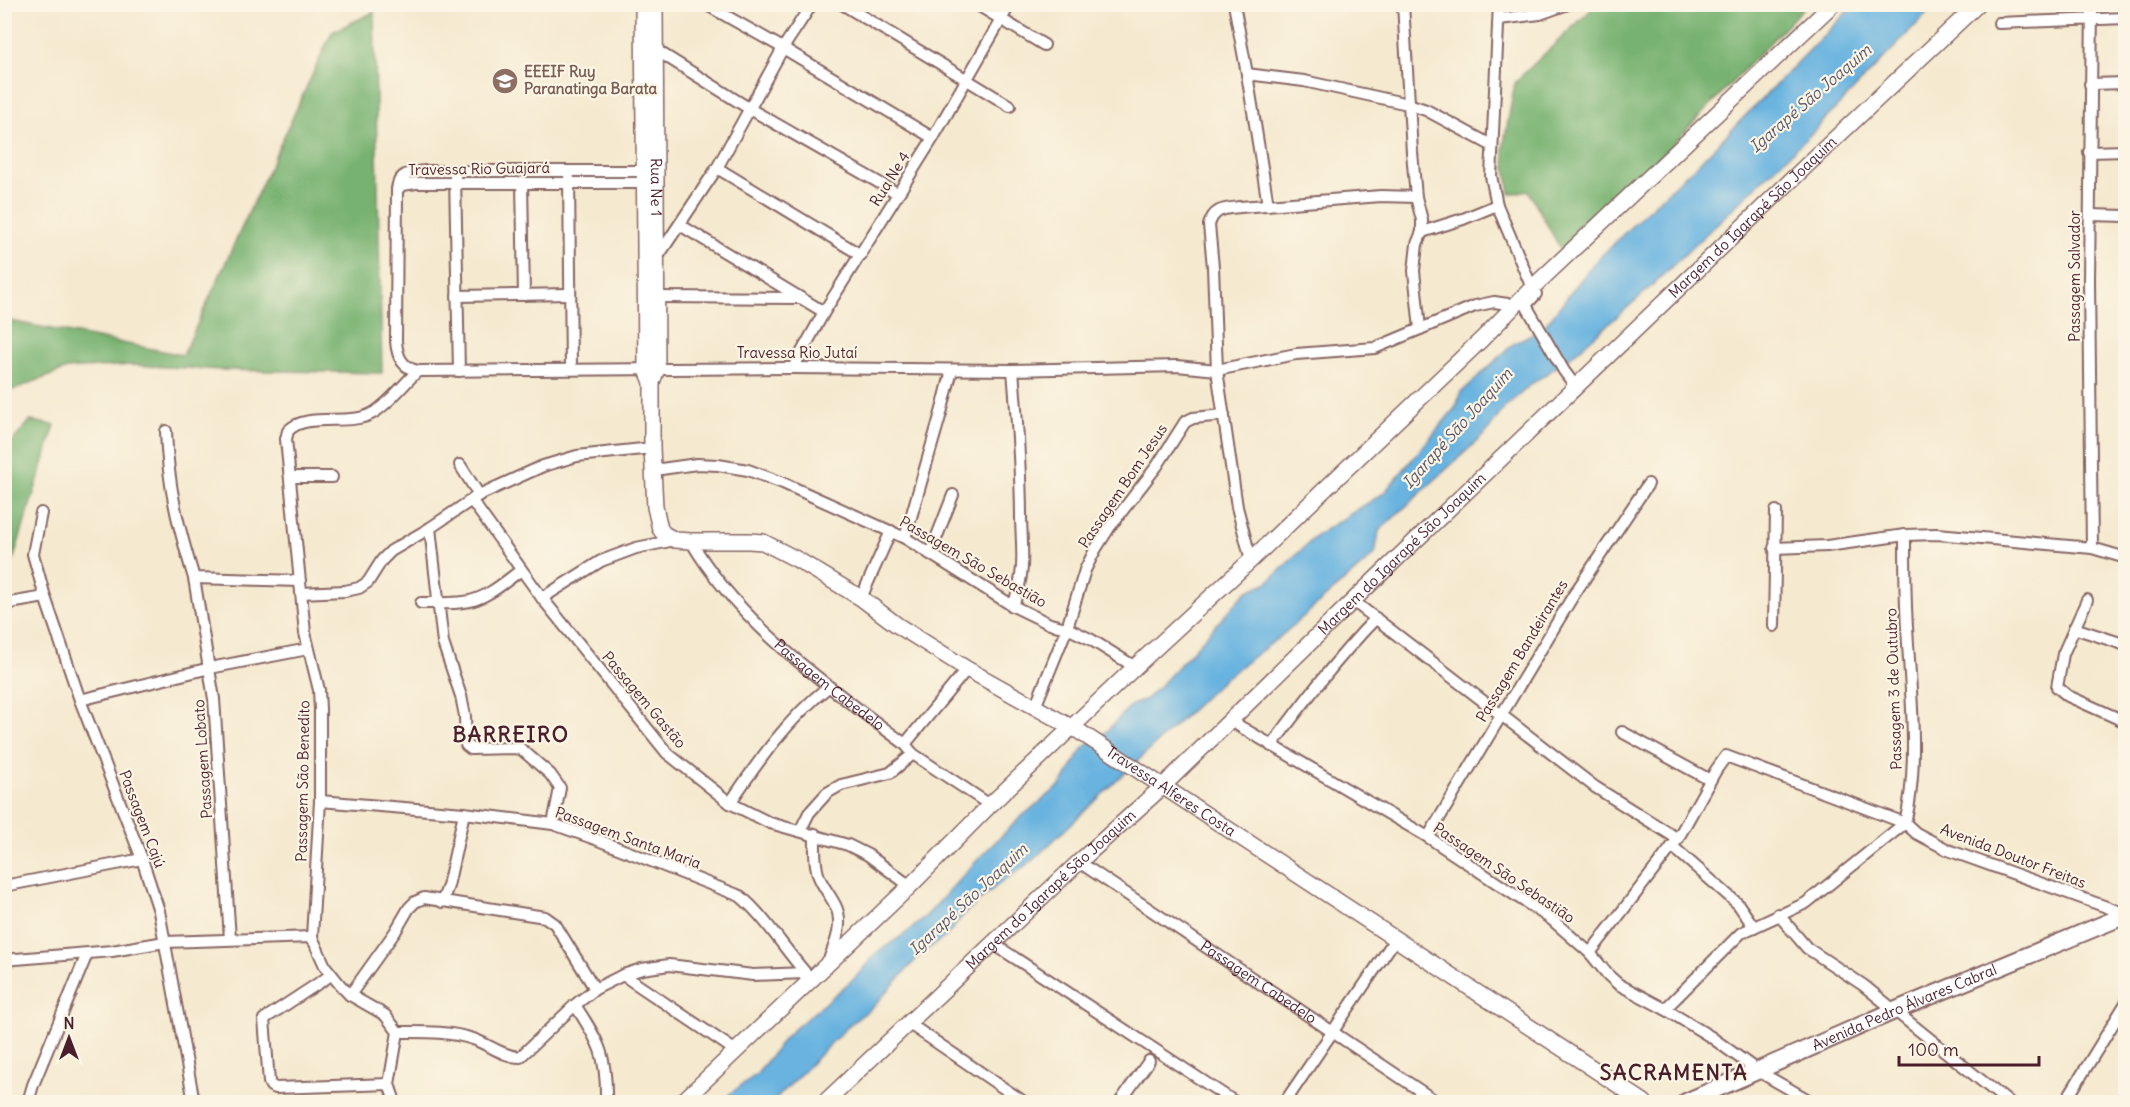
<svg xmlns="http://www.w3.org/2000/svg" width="2130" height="1107" viewBox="0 0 2130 1107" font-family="Delius,sans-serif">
	<rect width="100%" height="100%" fill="#fcf5e5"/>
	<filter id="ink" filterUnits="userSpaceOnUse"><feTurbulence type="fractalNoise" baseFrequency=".0167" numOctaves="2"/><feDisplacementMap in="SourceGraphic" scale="12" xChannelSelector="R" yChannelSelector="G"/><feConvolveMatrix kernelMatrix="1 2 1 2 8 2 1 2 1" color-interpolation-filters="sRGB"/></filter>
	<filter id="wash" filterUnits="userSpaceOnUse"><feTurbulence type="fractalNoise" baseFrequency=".008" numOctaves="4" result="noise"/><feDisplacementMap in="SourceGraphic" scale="24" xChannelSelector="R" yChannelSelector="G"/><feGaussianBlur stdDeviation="1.35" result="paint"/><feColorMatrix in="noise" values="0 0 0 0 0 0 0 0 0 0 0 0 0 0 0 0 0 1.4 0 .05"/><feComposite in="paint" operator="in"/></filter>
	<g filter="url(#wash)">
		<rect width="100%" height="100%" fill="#f5e9cf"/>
		<!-- forest -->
		<g fill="#78b271" stroke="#61684e" stroke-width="1.5">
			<path d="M1596,5H1806L1565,257L1528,190L1510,194L1503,149L1515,82Z"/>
			<path d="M374,12L382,373L224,370L131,365L67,369L5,393V320L183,355L332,32Z"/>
			<path d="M30,421L55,425L5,586V450Z"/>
		</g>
		<!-- water -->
		<path fill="#68b3e0" stroke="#596986" stroke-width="1.5" d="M1854,5H1935L1815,130L1642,295L1568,359L1533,383L1505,407L1487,432L1379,531L1375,554L1281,636L1225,678L1032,861L995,887L964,914L947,936L923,952L873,1007L849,1025L773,1102H723L731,1093L757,1074L786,1036L857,976L876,953L909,931L928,914L981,856L1021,817L1061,785L1084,747L1107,731L1130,706L1146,699L1163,683L1246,592L1268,582L1317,535L1384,493L1456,407L1461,393L1514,343L1543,328L1594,263L1647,211L1701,161Z"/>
	</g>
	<g filter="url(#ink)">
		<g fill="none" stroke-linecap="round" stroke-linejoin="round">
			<defs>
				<g id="street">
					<path d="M705,4L783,48L933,138"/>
					<path d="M842,4L1010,106"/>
					<path d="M976,4L1044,45"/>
					<path d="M1234,4L1247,74L1268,205"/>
					<path d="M1403,4L1412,152L1416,197L1422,220V232L1417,244L1414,271L1420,329"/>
					<path d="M1499,4L1491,176L1497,205L1532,288"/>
					<path d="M2092,4L2089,282L2092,548"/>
					<path d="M1499,19L1540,14L1568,4"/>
					<path d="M1999,23L2126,18"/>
					<path d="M656,50L750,109L897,193"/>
					<path d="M1247,74L1304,81L1408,104L1426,110L1491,145"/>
					<path d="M2090,84L2126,83"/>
					<path d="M2089,152L2126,151"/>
					<path d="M717,168L861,255"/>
					<path d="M651,171H426C411,172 398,173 397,190L396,341C397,356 402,368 418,371L793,368L1013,370L1177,366L1217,370L1296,354L1375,348L1475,306L1494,302L1515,305"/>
					<path d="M455,176L459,371"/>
					<path d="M569,178L571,369"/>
					<path d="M522,182L524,295"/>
					<path d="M397,190L402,185L416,183H652"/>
					<path d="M2090,215L2126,216"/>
					<path d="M680,225L824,312"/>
					<path d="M1422,232L1463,219L1497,205"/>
					<path d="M657,258L717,168L783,48L812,4"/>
					<path d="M1536,294L1527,304V307L1564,371L1576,387"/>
					<path d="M457,296L570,294"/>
					<path d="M657,297L800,298"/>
					<path d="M793,368L824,312L933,138L1010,4"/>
					<path d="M1013,370C1017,419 1021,469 1021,518C1022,554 1026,570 1013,606"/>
					<path d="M166,431C168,487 178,526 194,578L300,581"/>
					<path d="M460,465L479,495"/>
					<path d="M654,470L697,464L718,465L748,470L783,483L905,538L1013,606L1050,624L1067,628L1090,639L1135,667"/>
					<path d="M290,477H332"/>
					<path d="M472,501L542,598L667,753L730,803L770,823L848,845L868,855L910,886"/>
					<path d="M41,513L33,554L45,597L80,700L142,859L159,911L194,1102"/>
					<path d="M430,528L443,643L461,696L465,716L466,745L471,749L514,748L521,749L550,774L560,788L553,824"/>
					<path d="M905,538L941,413L952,370"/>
					<path id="s1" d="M691,541C738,623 831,689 905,744L913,754L990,805"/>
					<path d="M1774,548L1827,546L1905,535L1937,534L2092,548L2126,558"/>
					<path d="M930,554L953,495"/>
					<path d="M1251,560L1237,507L1217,370L1213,267L1209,225C1214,208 1224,209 1240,207L1381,196L1416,197"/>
					<path d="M194,578L214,699L230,939"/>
					<path d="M301,593L345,591L359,588L368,582L382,560L391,551L430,528L479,495L543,466L577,456L652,448"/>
					<path d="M542,598L601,561L636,548L675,540"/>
					<path d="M861,598L891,531"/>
					<path d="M2087,600L2063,654L2057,687L2068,696L2126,722"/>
					<path d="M1353,601L1595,787L1678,839"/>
					<path d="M421,603C435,603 450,604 464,602C485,600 505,582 521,570"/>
					<path d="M4,604L45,597"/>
					<path d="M1774,626L1776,511"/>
					<path d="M2074,628L2126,645"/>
					<path d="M80,700L210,668L308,649"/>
					<path d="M1035,707L1067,628L1085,570L1095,550L1109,528L1157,466L1185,422L1193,418L1224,415"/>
					<path d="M1229,720L1428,837L1551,919L1590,953L1608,975L1618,984L1665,1009L1711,1037L1758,1071L1812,1102"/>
					<path d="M1622,732L1710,780"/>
					<path d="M905,744L967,669"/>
					<path d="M1271,746C1304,702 1337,658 1376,618"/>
					<path d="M320,801L464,813L553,824L598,840L740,896C767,918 787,954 812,980"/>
					<path d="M730,803C759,760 788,719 828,687"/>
					<path d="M800,831L809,813L827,793L841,785L890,773L913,754"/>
					<path d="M815,834C815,848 814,864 819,877C825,892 839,904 839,920C840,934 833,949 828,962"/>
					<path d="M1428,837L1573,596L1648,484"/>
					<path d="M1672,846L1738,904L1754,927"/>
					<path id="s2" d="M1079,862L1437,1102"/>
					<path d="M4,886L142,859"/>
					<path d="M442,902L448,886L464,813"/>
					<path d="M1778,914L1807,948L1863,985L2008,1102"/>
					<path d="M992,943L1235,1102"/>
					<path d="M1590,953L1677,840L1716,770L1726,756L1905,823L1916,833L1948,850L2126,914"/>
					<path d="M4,960L112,951L165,942L312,937"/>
					<path d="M331,975L264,1019L269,1082L271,1086L276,1088L389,1084"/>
					<path d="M623,975L736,1051"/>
					<path d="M350,995L395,932L409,908L415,902L424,898L545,917L555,924L595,989"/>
					<path d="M575,1005C600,1043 607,1056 606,1102"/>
					<path d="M1665,1009L1741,933L1806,903L1905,823C1920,765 1910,687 1907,627C1905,596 1905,566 1905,535"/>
					<path d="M908,1023L1024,1102"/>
					<path d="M398,1032C423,1032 449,1031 473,1039C488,1044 504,1057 520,1057L575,1005L595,989L623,975L642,969L669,965L753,975L805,973"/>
					<path d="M28,1102L33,1085L87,954"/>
					<path d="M395,1102L389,1084L398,1032L385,1015L350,995L341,986L325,966L312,937L320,801V709L319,690L305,633L286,439L288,431C306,411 350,427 373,413C389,404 404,383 418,371"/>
					<path d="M1120,1102L1149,1061"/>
					<path d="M1285,1102L1396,938"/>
					<path d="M2065,1102L2126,1003"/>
				</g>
				<g id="secondary">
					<path d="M643,4L646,368L652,382"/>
					<path id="s3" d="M655,4L657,369L652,382V448L655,507L660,529L664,534L675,540L691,541H749L763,542L798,560L861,598L897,625L967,669L1080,732L1644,1102"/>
					<path d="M682,1102L910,886L990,805L1135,667L1251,560L1482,339L1532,288L1833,4"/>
					<path id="s4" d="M825,1102L1079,862L1162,787L1364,590L1807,165L1978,4"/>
				</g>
				<g id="primary">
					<path id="s5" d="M1686,1102L1894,1011L2126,915"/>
				</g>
			</defs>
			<!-- street casing -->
			<use href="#street" stroke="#866664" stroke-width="14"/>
			<!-- secondary casing -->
			<use href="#secondary" stroke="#866664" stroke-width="18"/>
			<!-- primary casing -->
			<use href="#primary" stroke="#866664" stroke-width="20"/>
			<!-- street -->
			<use href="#street" stroke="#fff" stroke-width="10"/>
			<!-- secondary -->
			<use href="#secondary" stroke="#fff" stroke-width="15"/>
			<!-- primary -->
			<use href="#primary" stroke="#fff" stroke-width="16"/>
		</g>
	</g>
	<!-- icons -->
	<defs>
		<symbol id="school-disc" viewBox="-11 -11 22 22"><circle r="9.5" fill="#8d6e63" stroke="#fcf5e5"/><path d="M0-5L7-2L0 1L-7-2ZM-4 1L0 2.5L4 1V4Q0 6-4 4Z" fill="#fff"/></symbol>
	</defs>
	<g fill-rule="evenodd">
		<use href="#school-disc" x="490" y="66" width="30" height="30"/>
	</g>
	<g text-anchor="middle" stroke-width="4.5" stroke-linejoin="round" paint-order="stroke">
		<!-- education labels -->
		<g font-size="15" font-weight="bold" fill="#785e54" stroke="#fcf5e5" text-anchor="start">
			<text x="524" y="77">EEEIF Ruy<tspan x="524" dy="17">Paranatinga Barata</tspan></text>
		</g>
		<!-- street labels -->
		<g font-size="15" fill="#4a1f2b" stroke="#fcf5e5">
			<text transform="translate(479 169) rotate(-1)" y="5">Travessa Rio Guajará</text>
			<text transform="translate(890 179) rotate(-58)" y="5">Rua Ne 4</text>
			<text dy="5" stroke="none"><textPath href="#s3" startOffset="183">Rua Ne 1</textPath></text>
			<text dy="5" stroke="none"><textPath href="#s4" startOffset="1282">Margem do Igarapé São Joaquim</textPath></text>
			<text transform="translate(2075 276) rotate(-90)" y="5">Passagem Salvador</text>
			<text x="797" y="358">Travessa Rio Jutaí</text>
			<text transform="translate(1123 486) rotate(-56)" y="5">Passagem Bom Jesus</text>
			<text dy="5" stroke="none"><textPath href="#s4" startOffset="796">Margem do Igarapé São Joaquim</textPath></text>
			<text transform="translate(973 562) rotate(30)" y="5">Passagem São Sebastião</text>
			<text transform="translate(1522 651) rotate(-59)" y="5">Passagem Bandeirantes</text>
			<text dy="5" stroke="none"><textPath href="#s1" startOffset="201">Passagem Cabedelo</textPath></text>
			<text transform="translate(1894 689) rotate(-92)" y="5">Passagem 3 de Outubro</text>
			<text transform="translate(644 700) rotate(50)" y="5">Passagem Gastão</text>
			<text transform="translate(203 759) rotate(-94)" y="5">Passagem Lobato</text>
			<text transform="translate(303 781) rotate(-89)" y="5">Passagem São Benedito</text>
			<text dy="5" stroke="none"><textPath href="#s3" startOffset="1112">Travessa Alferes Costa</textPath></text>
			<text transform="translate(142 819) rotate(69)" y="5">Passagem Cajú</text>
			<text transform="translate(628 838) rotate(20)" y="5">Passagem Santa Maria</text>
			<text transform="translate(2013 856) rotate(21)" y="5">Avenida Doutor Freitas</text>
			<text transform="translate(1504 873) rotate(34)" y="5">Passagem São Sebastião</text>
			<text dy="5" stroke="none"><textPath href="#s4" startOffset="310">Margem do Igarapé São Joaquim</textPath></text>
			<text dy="5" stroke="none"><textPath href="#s2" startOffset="216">Passagem Cabedelo</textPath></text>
			<text dy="5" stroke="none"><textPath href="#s5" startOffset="238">Avenida Pedro Álvares Cabral</textPath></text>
		</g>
		<!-- water labels -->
		<g font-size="16" font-style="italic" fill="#54536a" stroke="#fcf5e5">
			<text transform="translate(1810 98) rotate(-41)" y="6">Igarapé São Joaquim</text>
			<text transform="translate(1457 428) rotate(-48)" y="6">Igarapé São Joaquim</text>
			<text transform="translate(968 899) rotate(-43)" y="6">Igarapé São Joaquim</text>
		</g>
		<!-- district labels -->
		<g font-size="21" font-weight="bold" letter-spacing="1.5" fill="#4a1f2b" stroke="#fcf5e5">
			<text x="511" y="742">BARREIRO</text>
			<text x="1674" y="1080">SACRAMENTA</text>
		</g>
	</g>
	<!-- margin -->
	<rect width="2130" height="1107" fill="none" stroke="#fcf5e5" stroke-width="24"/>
	<!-- north arrow -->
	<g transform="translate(69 1038)" stroke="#fcf5e5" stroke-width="4.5" paint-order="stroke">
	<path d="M0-4.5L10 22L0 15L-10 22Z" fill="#4a1f2b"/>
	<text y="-9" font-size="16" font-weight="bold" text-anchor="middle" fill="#4a1f2b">N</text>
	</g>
	<!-- scale -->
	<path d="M1899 1056v9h140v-9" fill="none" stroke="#4a1f2b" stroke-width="3"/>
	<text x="1908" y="1056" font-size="18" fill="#4a1f2b" stroke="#fcf5e5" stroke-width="4.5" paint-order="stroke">100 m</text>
</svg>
